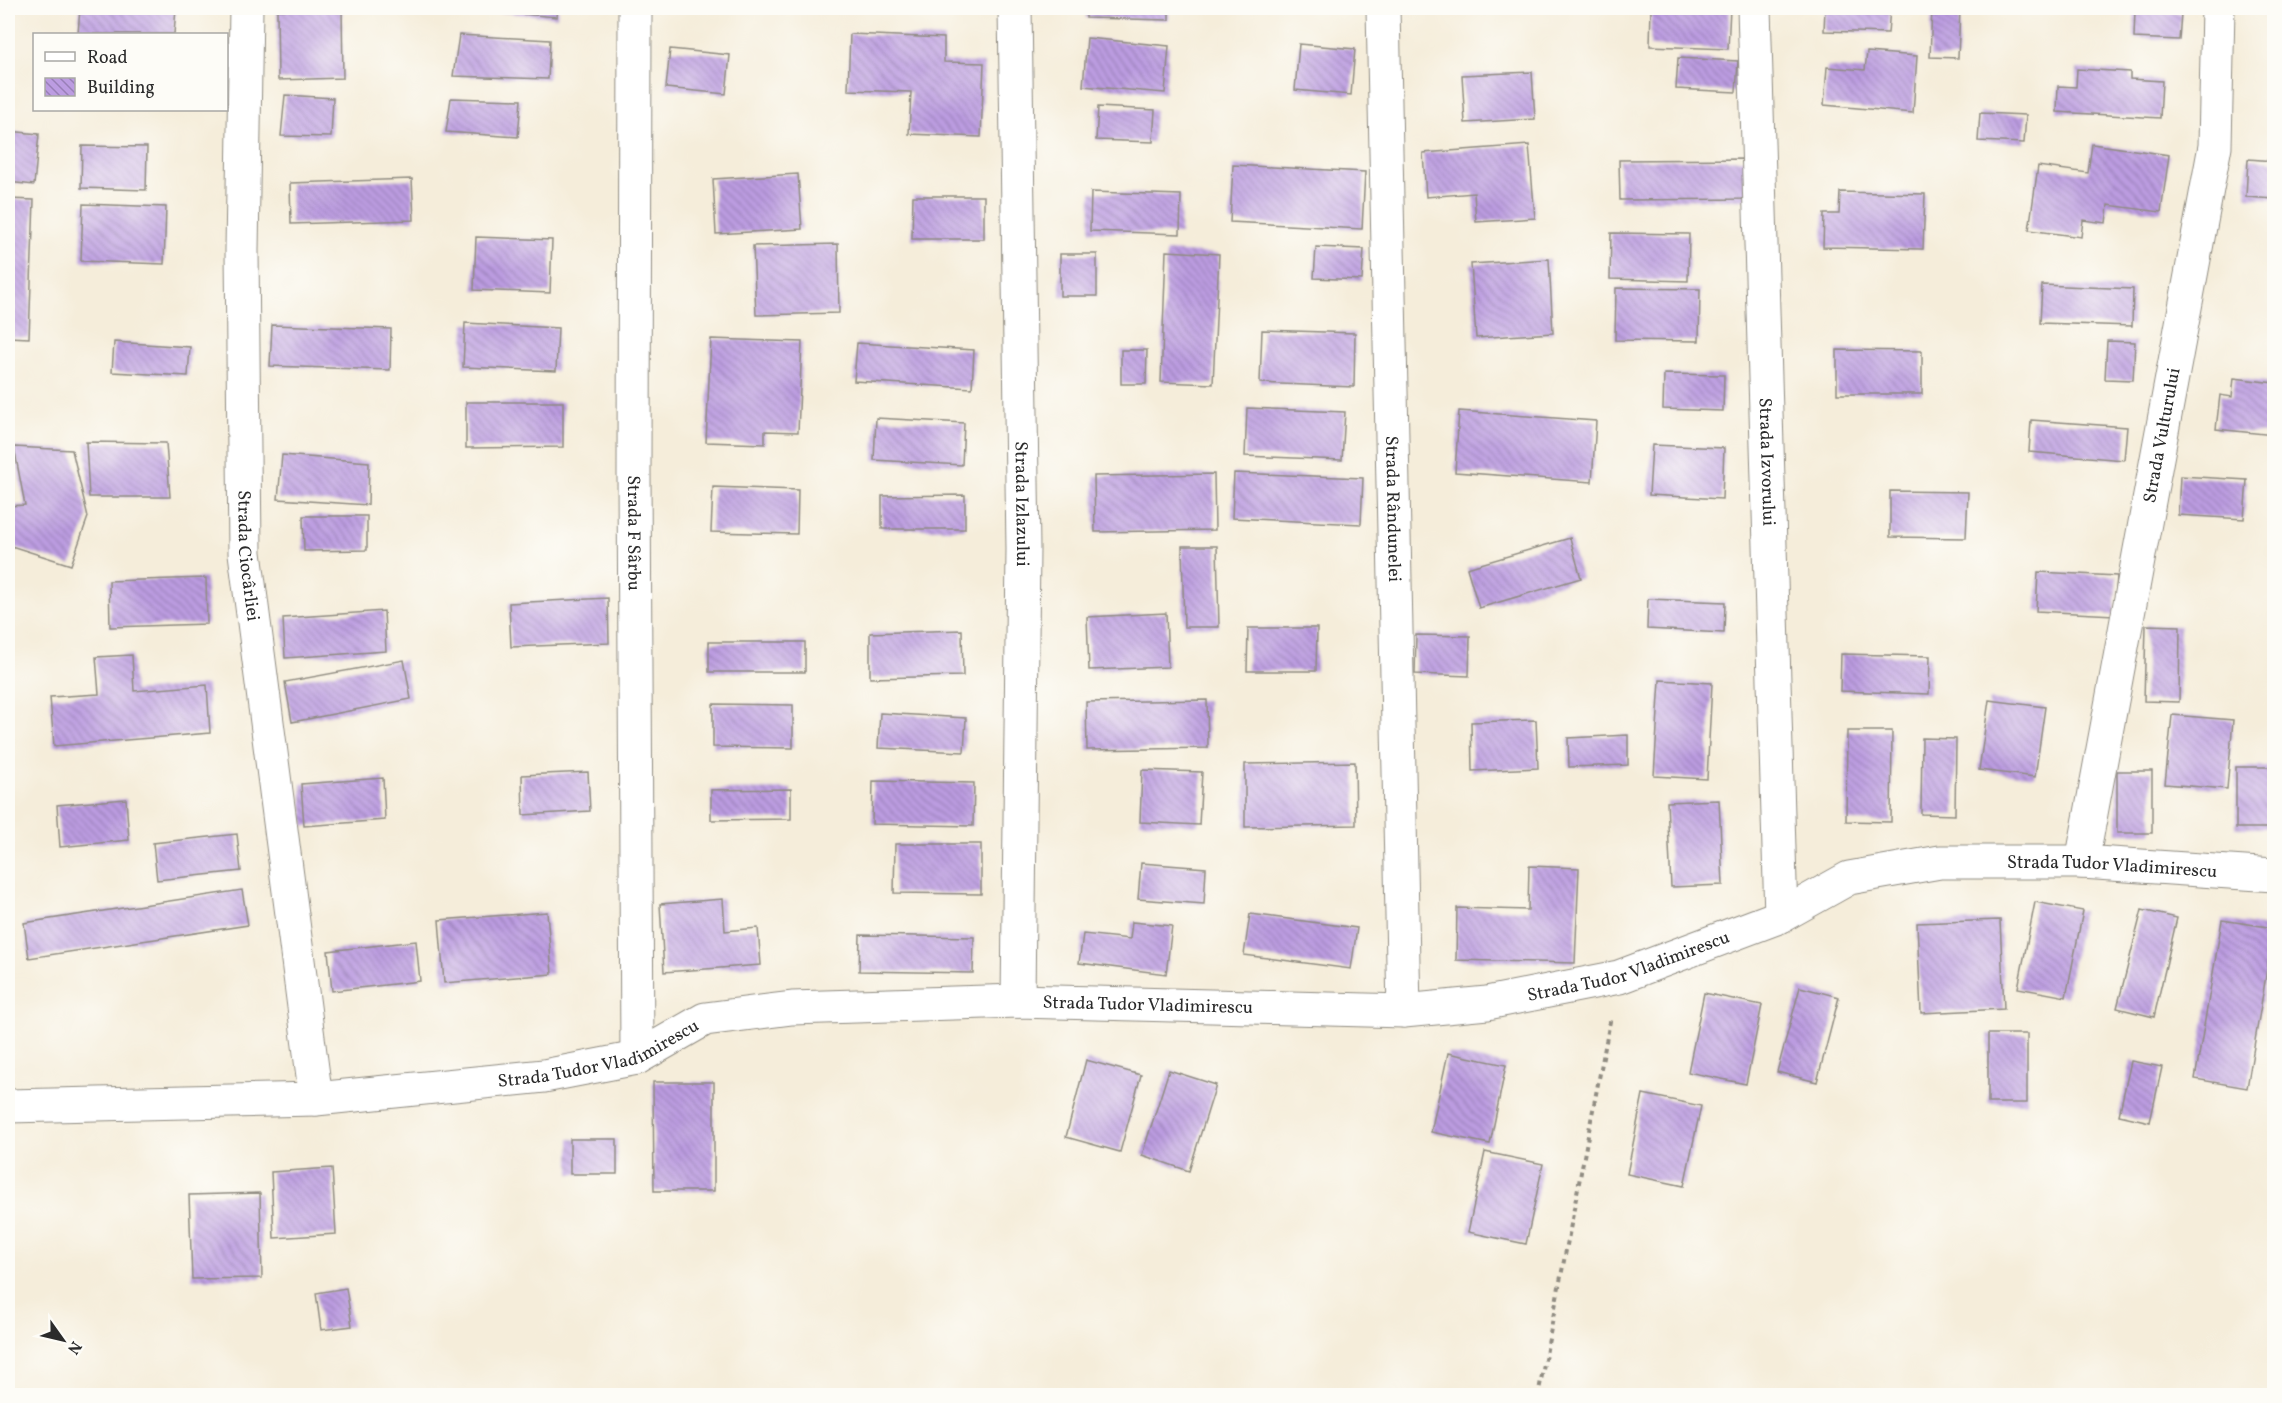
<svg xmlns="http://www.w3.org/2000/svg" width="2282" height="1403" viewBox="0 0 2282 1403" font-family="Vollkorn,serif">
	<defs>
		<pattern id="building-back-hatch" width="6" height="6" patternUnits="userSpaceOnUse" patternTransform="scale(1.5)"><rect width="6" height="6" fill="#bc9ce1"/><path d="M-1 5l2 2M0 0l6 6M5-1l2 2" fill="none" stroke="#997fb7"/></pattern>
	</defs>
	<rect width="100%" height="100%" fill="#fdfcf7"/>
	<filter id="ink" filterUnits="userSpaceOnUse"><feTurbulence type="fractalNoise" baseFrequency=".0167" numOctaves="2"/><feDisplacementMap in="SourceGraphic" scale="12" xChannelSelector="R" yChannelSelector="G"/><feConvolveMatrix kernelMatrix="1 2 1 2 8 2 1 2 1" color-interpolation-filters="sRGB"/></filter>
	<filter id="wash" filterUnits="userSpaceOnUse"><feTurbulence type="fractalNoise" baseFrequency=".008" numOctaves="4" result="noise"/><feDisplacementMap in="SourceGraphic" scale="24" xChannelSelector="R" yChannelSelector="G"/><feGaussianBlur stdDeviation="1.35" result="paint"/><feColorMatrix in="noise" values="0 0 0 0 0 0 0 0 0 0 0 0 0 0 0 0 0 1.4 0 .05"/><feComposite in="paint" operator="in"/></filter>
	<g filter="url(#wash)">
		<rect width="100%" height="100%" fill="#f5edda"/>
		<g id="blocks">
			<!-- building -->
			<g fill="url(#building-back-hatch)">
				<path d="M80,8H176L174,34H78Z"/>
				<path d="M342,8L343,78L278,80L277,10Z"/>
				<path d="M461,8H558L557,17L461,9Z"/>
				<path d="M1086,8H1169V20L1086,18Z"/>
				<path d="M1651,8H1730L1728,49L1650,46Z"/>
				<path d="M1825,8H1890L1888,33L1824,31Z"/>
				<path d="M1932,8H1960L1958,58L1930,57Z"/>
				<path d="M2135,10L2181,13L2179,40L2134,38Z"/>
				<path d="M850,34L944,38V62L984,63L981,137L909,134L911,92L848,90Z"/>
				<path d="M459,35L550,40L548,79L453,76Z"/>
				<path d="M1087,38L1169,46L1165,93L1083,86Z"/>
				<path d="M1299,44L1355,49L1351,95L1295,90Z"/>
				<path d="M670,49L730,55L726,94L666,88Z"/>
				<path d="M1867,52L1917,56L1913,113L1824,105L1827,67L1865,70Z"/>
				<path d="M1678,58L1738,61L1736,92L1676,89Z"/>
				<path d="M2077,69L2130,72V79L2162,81L2160,118L2057,112L2058,86L2076,87Z"/>
				<path d="M1532,72L1535,119L1465,123L1462,75Z"/>
				<path d="M285,95L333,98L331,137L281,136Z"/>
				<path d="M451,98L521,100L518,137L446,132Z"/>
				<path d="M1098,107L1155,110L1153,142L1096,140Z"/>
				<path d="M1980,113L2026,115L2024,143L1978,141Z"/>
				<path d="M8,131L39,134L34,185L8,182Z"/>
				<path d="M2092,144L2169,155L2161,212L2108,205L2106,223L2083,220L2081,237L2029,230L2038,166L2088,173Z"/>
				<path d="M1529,145L1535,218L1476,222L1474,193L1426,197L1423,153Z"/>
				<path d="M82,146L147,147L146,190L81,188Z"/>
				<path d="M1751,159L1752,199L1620,200L1619,160Z"/>
				<path d="M2248,159L2274,161V199L2246,197Z"/>
				<path d="M1233,165L1365,172L1362,229L1230,222Z"/>
				<path d="M798,174L802,229L716,234L713,179Z"/>
				<path d="M412,179L414,220L291,224L290,183Z"/>
				<path d="M1091,192L1181,195L1180,234L1090,231Z"/>
				<path d="M1840,192L1925,194L1923,249L1823,247L1824,214H1839Z"/>
				<path d="M913,196H984V239H912Z"/>
				<path d="M8,199L34,200L29,338L8,337Z"/>
				<path d="M83,204L166,207L164,264L81,261Z"/>
				<path d="M1611,233L1689,234L1688,281L1610,279Z"/>
				<path d="M476,237L552,240L550,293L474,290Z"/>
				<path d="M838,244L839,313L756,315L753,246Z"/>
				<path d="M1316,247L1364,249L1362,280L1314,278Z"/>
				<path d="M1166,251L1219,254L1213,384L1161,382Z"/>
				<rect x="1060" y="254" width="37" height="42"/>
				<path d="M1549,259L1553,333L1476,338L1471,264Z"/>
				<path d="M2042,285L2133,289L2132,326L2040,323Z"/>
				<path d="M1616,288L1700,289L1699,341L1615,340Z"/>
				<path d="M465,323L558,328L556,371L463,367Z"/>
				<path d="M272,325L391,329L390,370L270,366Z"/>
				<path d="M1262,330L1355,333L1354,387L1260,383Z"/>
				<path d="M711,339L802,342L798,432L765,431V444L706,442Z"/>
				<path d="M2107,341L2135,342L2133,380L2105,379Z"/>
				<path d="M114,342L190,347L188,376L112,372Z"/>
				<path d="M857,343L974,350L972,388L854,381Z"/>
				<path d="M1121,350H1147L1146,384H1121Z"/>
				<path d="M1837,350L1922,351V394H1837Z"/>
				<path d="M1664,374L1724,375L1723,411L1663,409Z"/>
				<path d="M2234,378L2274,383V435L2216,429L2220,395L2232,397Z"/>
				<path d="M466,402H563V447L466,448Z"/>
				<path d="M1247,408L1345,412L1342,460L1245,456Z"/>
				<path d="M1459,411L1596,421L1592,482L1455,472Z"/>
				<path d="M876,418L964,423L962,465L874,460Z"/>
				<path d="M2031,420L2127,427L2124,460L2029,452Z"/>
				<path d="M86,442L166,443L170,497H89Z"/>
				<path d="M1652,445L1724,448L1722,499L1649,495Z"/>
				<path d="M14,447L72,450L88,517L71,565L8,545V506L25,505Z"/>
				<path d="M282,455L369,462L368,505L278,499Z"/>
				<path d="M1234,473L1363,478L1361,524L1232,518Z"/>
				<path d="M1214,474L1215,530L1095,532L1094,476Z"/>
				<path d="M2180,476L2247,480L2244,519L2178,515Z"/>
				<path d="M713,487L798,490L797,534L711,532Z"/>
				<path d="M1890,491L1968,492L1966,538L1890,537Z"/>
				<path d="M965,495V529H882V496Z"/>
				<path d="M303,516H367V550L304,551Z"/>
				<path d="M1570,538L1581,578L1479,608L1467,568Z"/>
				<path d="M1182,546H1217L1219,627H1184Z"/>
				<path d="M2038,572L2117,576L2114,615L2036,611Z"/>
				<path d="M206,578L207,624L110,627L109,581Z"/>
				<path d="M608,598L609,643L511,647L509,603Z"/>
				<path d="M1648,599L1725,602L1724,633L1647,629Z"/>
				<path d="M384,611L386,651L285,658L283,618Z"/>
				<path d="M1166,613L1168,667L1089,670L1087,617Z"/>
				<path d="M2146,625L2180,626L2179,702L2144,701Z"/>
				<path d="M1248,628H1317L1316,671H1247Z"/>
				<path d="M962,630L963,676L870,678V633Z"/>
				<path d="M1416,635L1470,636L1469,676L1415,674Z"/>
				<rect x="709" y="642" width="96" height="30"/>
				<path d="M1841,654L1930,656L1929,694L1840,691Z"/>
				<path d="M132,655L134,691L207,685L210,733L54,746L50,697L99,694L96,657Z"/>
				<path d="M404,660L411,699L292,722L285,682Z"/>
				<path d="M1660,680L1712,683L1707,779L1654,776Z"/>
				<path d="M1207,700L1208,748L1087,750L1086,702Z"/>
				<path d="M1989,700L2045,707L2035,777L1979,770Z"/>
				<path d="M713,704L793,705V748L713,747Z"/>
				<path d="M880,713L966,718L964,752L878,748Z"/>
				<path d="M2172,715L2233,720L2227,789L2165,784Z"/>
				<path d="M1536,720L1538,768L1472,771L1471,722Z"/>
				<path d="M1847,731H1892L1891,822L1846,821Z"/>
				<path d="M1628,735V765L1569,767L1568,738Z"/>
				<path d="M1922,738L1956,739L1955,815L1921,814Z"/>
				<path d="M1355,762L1356,825L1245,827V764Z"/>
				<rect x="2236" y="767" width="34" height="61"/>
				<path d="M1142,770L1202,772L1199,825L1140,822Z"/>
				<rect x="2117" y="771" width="35" height="62"/>
				<path d="M588,772L590,811L523,815L522,775Z"/>
				<path d="M383,778L385,820L304,826L301,784Z"/>
				<path d="M873,781L974,783L973,826L872,824Z"/>
				<path d="M791,789V819L711,820V790Z"/>
				<path d="M126,799L129,840L60,847L57,805Z"/>
				<path d="M1719,800L1723,885L1671,887L1667,802Z"/>
				<path d="M237,834L241,871L157,880L153,843Z"/>
				<path d="M895,844H981V894L894,893Z"/>
				<path d="M1141,863L1206,868L1204,904L1138,899Z"/>
				<path d="M1529,866L1579,868L1575,963L1456,960L1457,908L1528,910Z"/>
				<path d="M242,890L248,925L29,958L24,923Z"/>
				<path d="M723,899L725,931L758,928L761,965L664,972L660,904Z"/>
				<path d="M2035,902L2083,911L2066,997L2018,988Z"/>
				<path d="M2142,910L2177,918L2154,1017L2117,1008Z"/>
				<path d="M547,912L552,974L444,983L439,920Z"/>
				<path d="M1250,914L1357,928L1351,969L1244,955Z"/>
				<path d="M2000,920L2004,1009L1921,1013L1917,923Z"/>
				<path d="M2222,920L2274,928L2247,1088L2195,1079Z"/>
				<path d="M1132,922L1172,926L1166,974L1079,963L1083,934L1130,939Z"/>
				<path d="M860,935L974,937L973,973L859,971Z"/>
				<path d="M416,941L420,981L332,991L328,951Z"/>
				<path d="M1800,987L1839,997L1817,1082L1777,1072Z"/>
				<path d="M1704,993L1762,1005L1746,1084L1688,1072Z"/>
				<rect x="1988" y="1034" width="39" height="69"/>
				<path d="M1448,1053L1506,1065L1490,1144L1431,1132Z"/>
				<path d="M1086,1060L1141,1075L1120,1152L1066,1137Z"/>
				<path d="M2131,1061L2162,1067L2150,1122L2119,1115Z"/>
				<path d="M1169,1070L1216,1085L1189,1171L1142,1155Z"/>
				<path d="M653,1082H714V1191H654Z"/>
				<path d="M1643,1094L1701,1106L1684,1186L1627,1174Z"/>
				<rect x="570" y="1139" width="47" height="35"/>
				<path d="M1485,1152L1543,1164L1526,1244L1468,1232Z"/>
				<path d="M332,1168L336,1234L274,1238L271,1172Z"/>
				<path d="M260,1193L262,1278L192,1279L189,1195Z"/>
				<path d="M346,1288L352,1326L321,1330L316,1293Z"/>
			</g>
		</g>
	</g>
	<g filter="url(#ink)">
		<use href="#blocks" fill-opacity="0" stroke="#908c82" stroke-width="1.5"/>
		<g fill="none" stroke-linecap="round" stroke-linejoin="round">
			<defs>
				<g id="minor">
					<path id="s1" d="M246,8L242,250L245,553L316,1099"/>
					<path id="s2" d="M635,8L634,473L637,1058"/>
					<path id="s3" d="M1015,8L1023,549L1018,1001"/>
					<path id="s4" d="M1383,8L1404,1011"/>
					<path id="s5" d="M1754,8L1781,916"/>
					<path id="s6" d="M2082,862L2215,146L2218,8"/>
					<path id="s7" d="M8,1106L316,1099L544,1076L637,1058L705,1019L792,1008L1018,1001L1404,1011L1487,1003L1619,977L1781,916L1849,878L1940,862H2082L2274,875"/>
				</g>
			</defs>
			<!-- minor casing -->
			<use href="#minor" stroke="#908c82" stroke-width="35"/>
			<!-- path -->
			<path stroke="#908c82" stroke-width="4" stroke-dasharray="4.5 4.5" stroke-linecap="butt" d="M1538,1396L1611,1016"/>
			<!-- minor -->
			<use href="#minor" stroke="#fff" stroke-width="33"/>
		</g>
	</g>
	<g text-anchor="middle" stroke-width="4.5" stroke-linejoin="round" paint-order="stroke">
		<!-- street labels -->
		<g font-size="18" fill="#2b2b2b" stroke="#fdfcf7">
			<text dy="6" stroke="none"><textPath href="#s6" startOffset="434">Strada Vulturului</textPath></text>
			<text dy="6" stroke="none"><textPath href="#s5" startOffset="454">Strada Izvorului</textPath></text>
			<text dy="6" stroke="none"><textPath href="#s3" startOffset="496">Strada Izlazului</textPath></text>
			<text dy="6" stroke="none"><textPath href="#s4" startOffset="501">Strada Rândunelei</textPath></text>
			<text dy="6" stroke="none"><textPath href="#s2" startOffset="525">Strada F Sârbu</textPath></text>
			<text dy="6" stroke="none"><textPath href="#s1" startOffset="548">Strada Ciocârliei</textPath></text>
			<text dy="6" stroke="none"><textPath href="#s7" startOffset="2144">Strada Tudor Vladimirescu</textPath></text>
			<text dy="6" stroke="none"><textPath href="#s7" startOffset="1640">Strada Tudor Vladimirescu</textPath></text>
			<text dy="6" stroke="none"><textPath href="#s7" startOffset="1154">Strada Tudor Vladimirescu</textPath></text>
			<text dy="6" stroke="none"><textPath href="#s7" startOffset="596">Strada Tudor Vladimirescu</textPath></text>
		</g>
	</g>
	<!-- margin -->
	<rect width="2282" height="1403" fill="none" stroke="#fdfcf7" stroke-width="30"/>
	<!-- legend -->
	<rect x="33" y="33" width="195" height="78" fill="#fdfcf7" stroke="#a9a8a5" stroke-width="1.5"/>
	<rect x="45" y="52" width="30" height="9" fill="#ffffff" stroke="#a9a8a5" stroke-width="1.5"/>
	<text x="87" y="63" font-size="18" fill="#2b2b2b">Road</text>
	<rect x="45" y="78" width="30" height="18" fill="url(#building-back-hatch)" stroke="#a9a8a5" stroke-width="1.5"/>
	<text x="87" y="93" font-size="18" fill="#2b2b2b">Building</text>
	<!-- north arrow -->
	<g transform="translate(63 1340) rotate(124)" stroke="#fdfcf7" stroke-width="4.5" paint-order="stroke">
	<path d="M0-4.5L10 22L0 15L-10 22Z" fill="#2b2b2b"/>
	<text y="-9" font-size="16" font-weight="bold" text-anchor="middle" fill="#2b2b2b">N</text>
	</g>
</svg>
